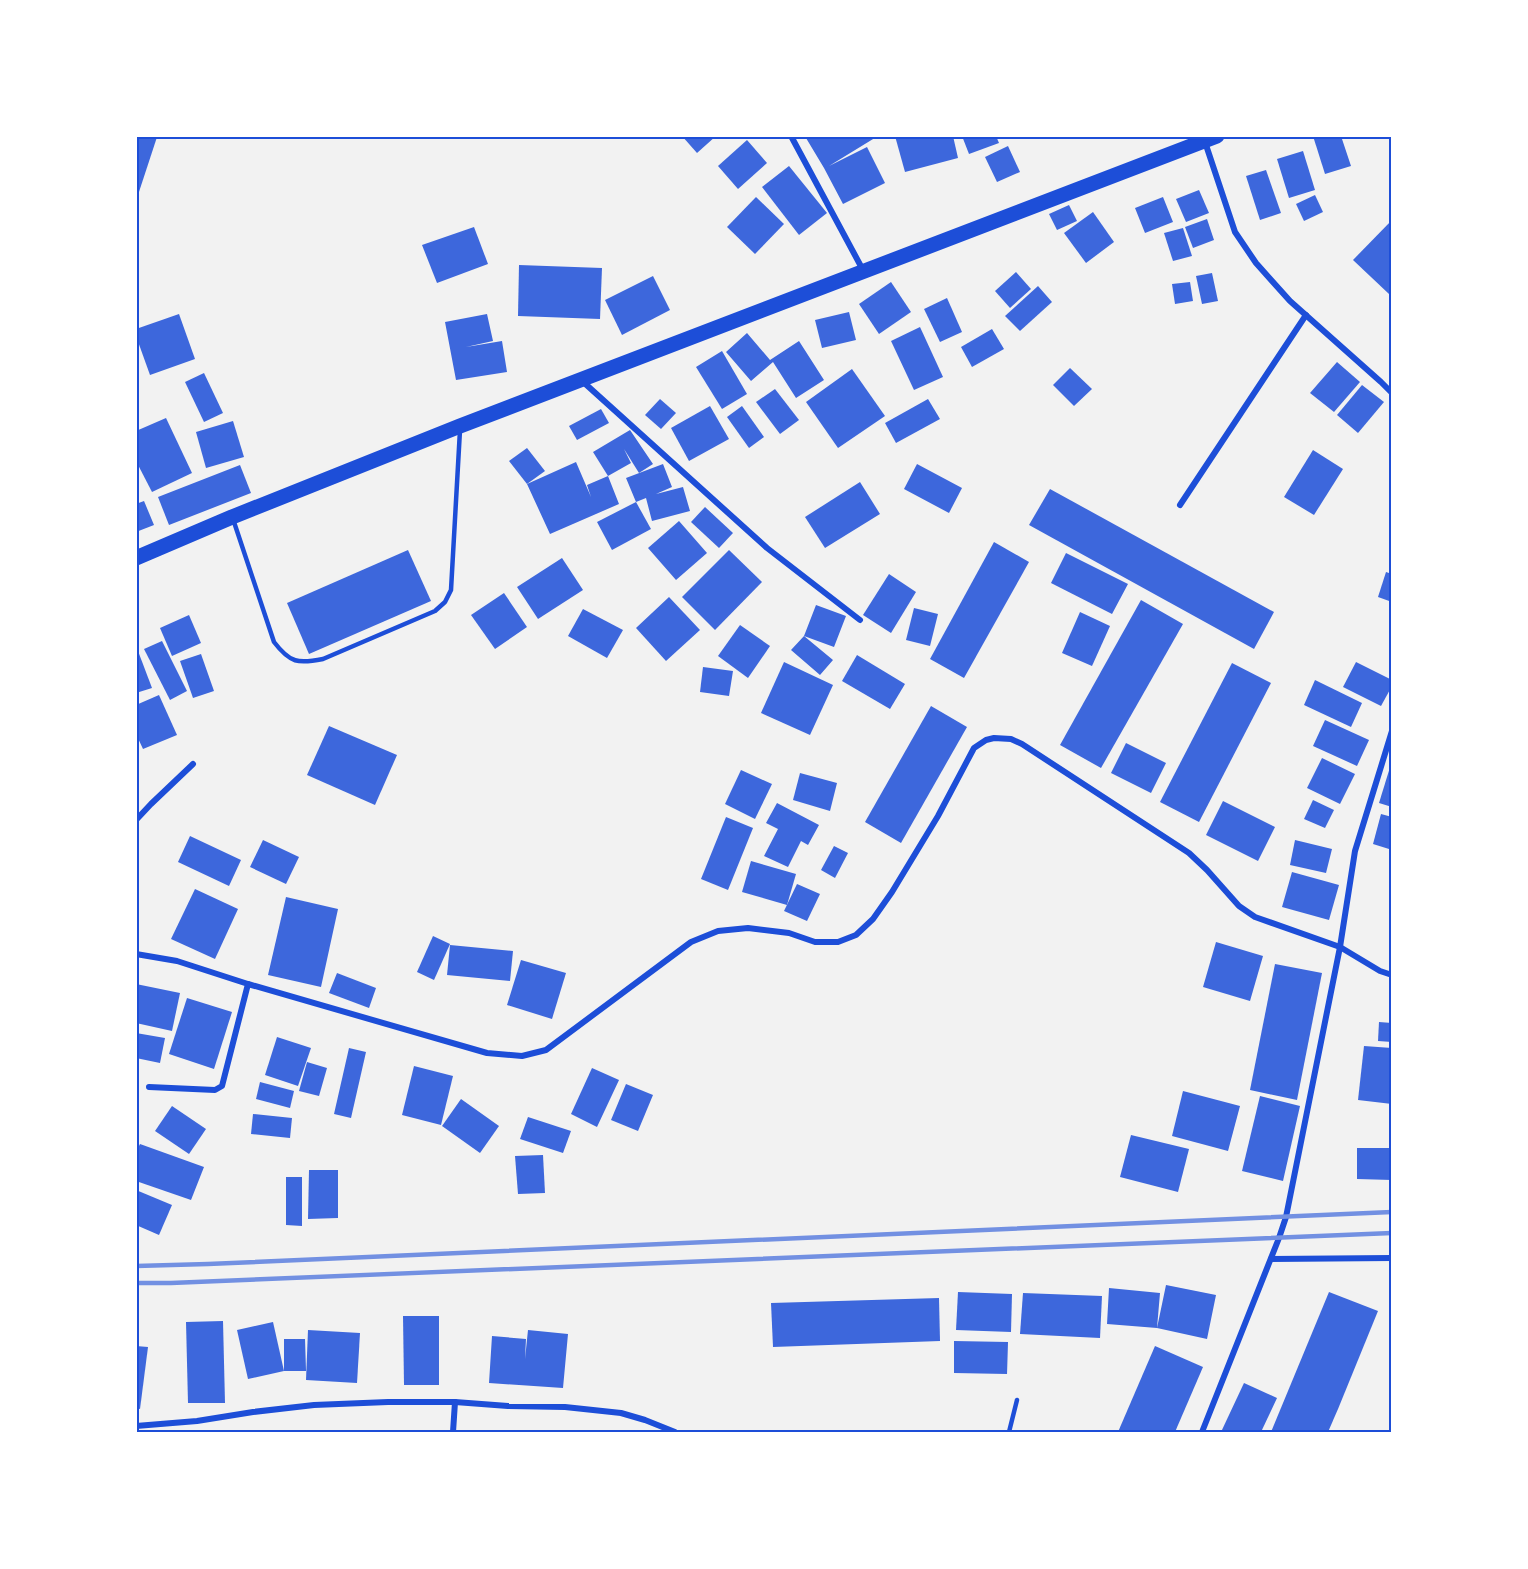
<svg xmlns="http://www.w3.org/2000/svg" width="1528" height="1569" viewBox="0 0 1528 1569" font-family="Ubuntu,sans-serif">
	<rect width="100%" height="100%" fill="#f2f2f2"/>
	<!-- building -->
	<g fill="#3d67dc">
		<path d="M136,136L157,137L137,198H136Z"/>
		<path d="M682,136H716L697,153Z"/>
		<path d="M808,136H878L829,166L867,147L885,183L843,204L824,168L806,138Z"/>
		<path d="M895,136H953L958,158L905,172Z"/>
		<path d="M962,136H996L999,143L969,154Z"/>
		<path d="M1313,136H1341L1351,166L1325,174Z"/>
		<path d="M747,140L767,163L738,189L718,166Z"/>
		<path d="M1008,146L1020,172L997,182L985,157Z"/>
		<path d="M1303,151L1315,190L1289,198L1277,159Z"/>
		<path d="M789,166L827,213L799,235L762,187Z"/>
		<path d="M1266,170L1281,213L1260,220L1246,176Z"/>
		<path d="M1199,190L1209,213L1186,222L1176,199Z"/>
		<path d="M1315,195L1323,212L1304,221L1296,204Z"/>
		<path d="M756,197L784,224L755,254L727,227Z"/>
		<path d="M1163,197L1173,222L1145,233L1135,208Z"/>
		<path d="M1069,205L1077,221L1057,230L1049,214Z"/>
		<path d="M1093,212L1114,242L1086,263L1064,233Z"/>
		<path d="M1207,219L1214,240L1193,248L1185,227Z"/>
		<path d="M1392,220V292L1389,294L1353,260Z"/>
		<path d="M474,227L488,264L437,283L422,245Z"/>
		<path d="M1183,228L1192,256L1173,261L1164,233Z"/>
		<path d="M519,265L602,268L600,319L518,316Z"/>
		<path d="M1016,272L1031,289L1010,308L995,291Z"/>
		<path d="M1212,273L1218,301L1202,304L1196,276Z"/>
		<path d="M653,276L670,310L622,335L605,300Z"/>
		<path d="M891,282L911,312L879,334L859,304Z"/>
		<path d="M1190,282L1193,301L1175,304L1172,284Z"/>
		<path d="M1038,286L1052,302L1020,331L1005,316Z"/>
		<path d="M947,298L962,332L940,342L924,309Z"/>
		<path d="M849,312L856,340L822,348L815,320Z"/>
		<path d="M179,314L195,359L150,375L136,336V329Z"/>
		<path d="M487,314L493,341L466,347L502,341L507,372L456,380L445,322Z"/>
		<path d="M920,327L943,377L914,390L891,341Z"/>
		<path d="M992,329L1004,349L972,367L961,347Z"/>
		<path d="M747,333L770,360L799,341L824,380L796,398L773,362L751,381L726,352Z"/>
		<path d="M722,351L747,394L722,409L696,367Z"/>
		<path d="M1337,362L1360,382L1334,412L1310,393Z"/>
		<path d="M1070,368L1092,389L1074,406L1053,385Z"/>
		<path d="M852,369L885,416L838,448L806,402Z"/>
		<path d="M204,373L223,413L204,422L185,382Z"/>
		<path d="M1362,385L1384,402L1358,433L1337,415Z"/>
		<path d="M775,389L799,420L780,434L756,402Z"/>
		<path d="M660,399L676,413L661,429L645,415Z"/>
		<path d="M928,399L940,419L896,443L885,423Z"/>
		<path d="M710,406L729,439L689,461L671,428Z"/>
		<path d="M742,406L764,437L749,448L727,417Z"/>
		<path d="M601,409L609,423L577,440L569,426Z"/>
		<path d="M166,418L192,473L152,492L136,461V431Z"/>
		<path d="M233,421L244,457L206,468L196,432Z"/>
		<path d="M630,430L653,464L639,473L624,449L631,463L608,476L593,452Z"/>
		<path d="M527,448L545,471L527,484L509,461Z"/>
		<path d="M1313,450L1343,469L1314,515L1284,497Z"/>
		<path d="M576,462L591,497L587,485L608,476L619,504L550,534L527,484Z"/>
		<path d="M663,464L672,487L656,494L683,487L690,511L652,521L646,498L636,502L626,478Z"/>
		<path d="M917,464L962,488L949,513L904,489Z"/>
		<path d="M240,465L251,493L169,525L158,497Z"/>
		<path d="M860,482L880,514L825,548L805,517Z"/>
		<path d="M1050,489L1274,612L1254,649L1029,525Z"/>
		<path d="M144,501L154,525L136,532V504Z"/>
		<path d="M636,502L651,529L612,550L597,522Z"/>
		<path d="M705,507L733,533L719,548L691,522Z"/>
		<path d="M679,521L707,553L676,580L648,548Z"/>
		<path d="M994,542L1029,562L964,678L930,659Z"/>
		<path d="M408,550L431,601L309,654L287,603Z"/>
		<path d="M729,550L762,582L715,630L682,597Z"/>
		<path d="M1066,553L1128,584L1112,614L1051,583Z"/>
		<path d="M562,558L583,590L538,619L517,587Z"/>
		<path d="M1386,572L1392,574V602L1378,597Z"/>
		<path d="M889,574L916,592L891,633L863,615Z"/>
		<path d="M504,593L527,627L495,649L471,615Z"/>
		<path d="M669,597L700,630L666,661L636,628Z"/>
		<path d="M1141,600L1183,624L1101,768L1060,745Z"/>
		<path d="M816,605L846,616L834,647L804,636L833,660L820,675L791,650L804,636Z"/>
		<path d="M914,608L938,614L930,646L906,640Z"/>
		<path d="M583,609L623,630L607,658L568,636Z"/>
		<path d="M1080,612L1110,626L1092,666L1062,653Z"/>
		<path d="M189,615L201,643L172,656L160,628Z"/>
		<path d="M740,625L770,646L748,678L718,656Z"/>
		<path d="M162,641L187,691L170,700L144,649Z"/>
		<path d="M138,651L152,688L136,693V652Z"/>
		<path d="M201,654L214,691L193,698L180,661Z"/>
		<path d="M857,655L905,684L890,709L842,681Z"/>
		<path d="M784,662L833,685L810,735L761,713Z"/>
		<path d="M1356,662L1392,680V686L1381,706L1343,687Z"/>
		<path d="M1232,663L1271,683L1199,822L1160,802Z"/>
		<path d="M703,667L733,671L729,696L700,692Z"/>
		<path d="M1315,680L1362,703L1351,727L1304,705Z"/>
		<path d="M159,695L177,735L143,749L136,734V705Z"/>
		<path d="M931,706L967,727L901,843L865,822Z"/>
		<path d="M1325,720L1369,740L1357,766L1313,746Z"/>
		<path d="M329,726L397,755L375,805L307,775Z"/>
		<path d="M1126,743L1166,763L1151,793L1111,773Z"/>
		<path d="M1322,758L1355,774L1340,804L1307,788Z"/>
		<path d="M1391,764L1392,765V807L1379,803Z"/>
		<path d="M741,770L772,784L755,819L725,804Z"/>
		<path d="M800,773L837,783L830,811L793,800Z"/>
		<path d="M1313,800L1334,810L1325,828L1304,819Z"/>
		<path d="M1223,801L1275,827L1258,861L1206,835Z"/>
		<path d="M777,803L819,825L808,845L801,841L788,867L764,856L778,829L766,823Z"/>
		<path d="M1381,814L1392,817V841L1389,849L1373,844Z"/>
		<path d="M726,817L753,828L728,890L701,879Z"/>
		<path d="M190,836L241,860L229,886L178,862Z"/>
		<path d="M263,840L299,857L286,884L250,867Z"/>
		<path d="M1295,840L1332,849L1326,873L1290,865Z"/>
		<path d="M834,846L848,853L835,878L821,870Z"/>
		<path d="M751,861L796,874L787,905L742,892Z"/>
		<path d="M1292,872L1339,885L1329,920L1282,907Z"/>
		<path d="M797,884L820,894L807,921L784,911Z"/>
		<path d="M195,889L238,909L215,959L171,939Z"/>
		<path d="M286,897L338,909L321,987L268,975Z"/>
		<path d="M433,936L450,944L434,980L417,972Z"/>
		<path d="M1216,942L1263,956L1250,1001L1203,987Z"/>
		<path d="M450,945L513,951L510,981L447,975Z"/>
		<path d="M521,960L566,973L552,1019L507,1005Z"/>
		<path d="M1275,964L1322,973L1297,1100L1250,1090Z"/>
		<path d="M337,973L376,988L369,1008L329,993Z"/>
		<path d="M136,984L180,993L172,1031L136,1023Z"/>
		<path d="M187,998L232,1012L214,1069L169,1054Z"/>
		<path d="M1379,1022L1392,1023V1042L1378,1041Z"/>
		<path d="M136,1033L165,1038L160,1063L136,1058Z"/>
		<path d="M277,1037L311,1048L298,1086L265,1075Z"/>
		<path d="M1364,1046L1392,1048V1104L1358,1100Z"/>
		<path d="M349,1048L366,1052L351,1118L334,1114Z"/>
		<path d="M307,1062L327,1068L319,1096L299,1091Z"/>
		<path d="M414,1066L453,1076L441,1125L402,1115Z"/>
		<path d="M592,1068L619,1080L597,1127L571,1114Z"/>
		<path d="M260,1082L294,1091L290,1108L256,1099Z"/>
		<path d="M626,1084L653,1095L638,1131L611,1120Z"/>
		<path d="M1183,1091L1240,1106L1228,1151L1172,1136Z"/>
		<path d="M1260,1096L1300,1106L1283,1181L1242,1171Z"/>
		<path d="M461,1099L499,1126L480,1153L442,1126Z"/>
		<path d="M172,1106L206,1129L189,1154L155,1131Z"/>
		<path d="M253,1114L292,1118L290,1138L251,1134Z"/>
		<path d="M528,1117L571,1131L563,1153L520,1139Z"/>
		<path d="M1131,1135L1189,1149L1178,1192L1120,1177Z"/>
		<path d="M140,1144L204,1167L191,1200L136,1181V1152Z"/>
		<path d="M1357,1148H1392V1180L1357,1179Z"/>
		<path d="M543,1155L545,1193L518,1194L515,1156Z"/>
		<path d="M309,1170H338V1218L308,1219Z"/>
		<path d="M286,1177H302V1226L286,1225Z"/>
		<path d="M136,1190L172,1205L159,1235L136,1225Z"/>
		<path d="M1166,1285L1216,1295L1207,1339L1157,1328L1107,1324L1109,1288L1160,1293L1157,1328Z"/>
		<path d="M958,1292L1012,1294L1011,1332L956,1330Z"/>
		<path d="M1329,1292L1378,1311L1338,1409L1328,1432H1271Z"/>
		<path d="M1023,1293L1102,1296L1100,1338L1020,1334Z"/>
		<path d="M939,1298L940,1341L773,1347L771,1303Z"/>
		<path d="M403,1316H439V1385H404Z"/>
		<path d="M223,1321L225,1403H188L186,1322Z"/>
		<path d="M273,1322L284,1371L248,1379L237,1330Z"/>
		<path d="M308,1330L360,1333L357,1383L306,1380Z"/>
		<path d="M528,1330L568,1334L563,1388L489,1383L492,1336L526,1339L525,1359Z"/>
		<path d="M284,1339H305L306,1371H284Z"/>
		<path d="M954,1341L1008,1342L1007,1374L954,1373Z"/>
		<path d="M136,1346L148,1347L140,1409L136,1408Z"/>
		<path d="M1155,1346L1203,1367L1175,1432H1118Z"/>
		<path d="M1244,1383L1277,1398L1261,1432H1221Z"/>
	</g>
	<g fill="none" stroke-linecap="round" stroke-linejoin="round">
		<!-- service -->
		<g stroke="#1d4ed8" stroke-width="4.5">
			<path d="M233,519L274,642C290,663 298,664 323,659L435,611L445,602L451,590L460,430"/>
			<path d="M1009,1432L1017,1400"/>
		</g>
		<!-- minor -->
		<g stroke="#1d4ed8" stroke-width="6">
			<path d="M791,136L864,272"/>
			<path d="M1205,142L1235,232L1256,263L1290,301L1381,382L1392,393"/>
			<path d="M581,380L767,548L860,620"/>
			<path d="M1180,505L1306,315"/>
			<path d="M136,820L151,804L193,764"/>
			<path d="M136,954L177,961L248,984L222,1086L215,1090L149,1087"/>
			<path d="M248,984L487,1053L522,1056L546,1050L691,942L718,931L748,928L789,933L815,942H838L856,935L873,919L892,892L938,816L974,748L986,740L994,738L1011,739L1022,744L1189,853L1207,870L1239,906L1255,917L1340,947L1380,971L1392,975"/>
			<path d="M1271,1259L1392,1258"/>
			<path d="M136,1426L197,1421L253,1412L314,1405L388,1402H455L508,1406L565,1407L621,1413L645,1420L675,1432"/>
			<path d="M453,1432L455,1402"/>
			<path d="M1202,1432L1279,1238L1286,1217L1340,947L1355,851L1392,731"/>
		</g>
		<!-- primary -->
		<path stroke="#1d4ed8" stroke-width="15" d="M136,558L232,517L460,426L1217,136"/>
		<!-- rail -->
		<g stroke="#7290e2" stroke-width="4.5">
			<path d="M136,1266L208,1264L1392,1212"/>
			<path d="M136,1283H171L1392,1233"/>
		</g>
	</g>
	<!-- border -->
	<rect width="1528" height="1569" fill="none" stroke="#ffffff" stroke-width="276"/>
	<rect x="138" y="138" width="1252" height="1293" fill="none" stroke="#1d4ed8" stroke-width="2"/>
</svg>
